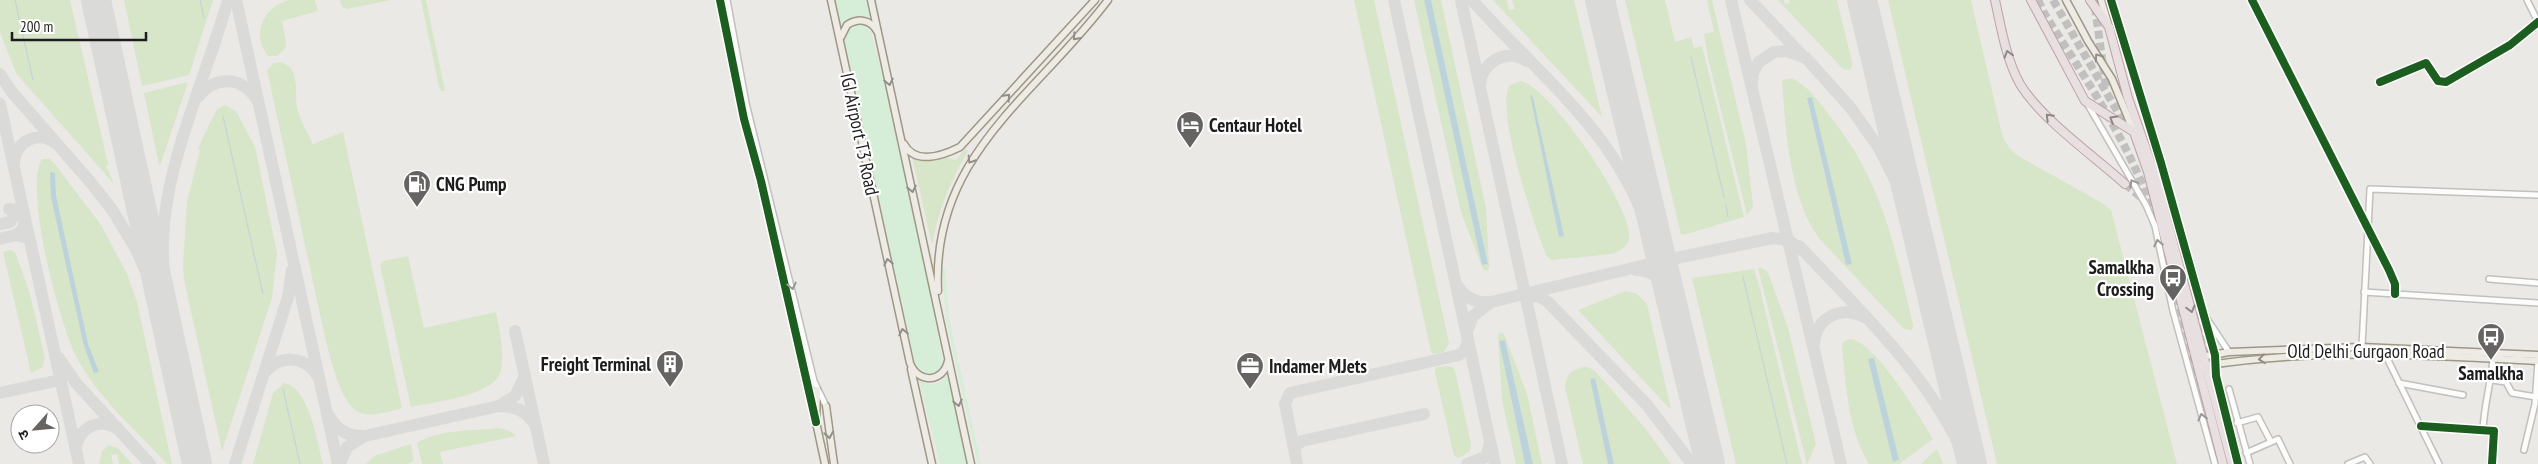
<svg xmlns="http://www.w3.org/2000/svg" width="2538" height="464" viewBox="0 0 2538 464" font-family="'PT Sans Narrow','Noto Sans Devanagari',sans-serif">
	<rect width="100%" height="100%" fill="#ebe9e6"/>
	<!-- grass -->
	<g fill="#d7e5c8" fill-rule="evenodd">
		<path d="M0,0H70L108,164L106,166L114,184L16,73L0,32Z"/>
		<path d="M124,0H213L189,75L142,86Z"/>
		<path d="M290,0H315L318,11L282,21L286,42L285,49L277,56H268C250,34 265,5 290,0Z"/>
		<path d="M340,0H391L347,9L342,7Z"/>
		<path d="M421,0H426L445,91H441L439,87Z"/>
		<path d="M1354,0H1374L1449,343L1444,352L1434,354L1431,352Z"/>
		<path d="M1414,0H1424L1483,265L1488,263L1431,0H1441L1486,208L1489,267L1488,271L1483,269L1461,212Z"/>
		<path d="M1493,0H1507L1509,10L1515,9L1512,0H1574L1602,117Z"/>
		<path d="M1625,0H1665L1675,42L1691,37L1694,48L1702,46L1744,217L1683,235L1681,234Z"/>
		<path d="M1707,0H1712L1746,144L1753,206L1747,215L1708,58L1704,34L1714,32Z"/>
		<path d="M1778,0H1784L1785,4L1790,3L1789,0H1837L1852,62L1851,69L1846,70L1842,68Z"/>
		<path d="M1888,0H1971L2003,138L2010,149L2020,157L2102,203L2111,210L2177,464H1997Z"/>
		<path d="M279,62C303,66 293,96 298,112C302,123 308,134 313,144L343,132L402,408C391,411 375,416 364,414C341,410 330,356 325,337L267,70L274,63Z"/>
		<path d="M1791,78C1807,85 1819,101 1829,115C1883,181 1894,245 1913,325L1912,330L1904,329L1819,238C1790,199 1786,132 1782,84L1783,80ZM1812,97L1846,265L1807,99Z"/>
		<path d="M1521,81C1550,87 1635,210 1629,239C1627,248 1619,251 1612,254L1551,260L1546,255C1535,226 1494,109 1510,85Z"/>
		<path d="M188,82L161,163L159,165L144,93Z"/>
		<path d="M225,105L236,111L255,147L277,253L272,298L222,451L184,280L183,265L187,202L200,150L198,148L217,109Z"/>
		<path d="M965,149L968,151C950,181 938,211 932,245L912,157L925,160L946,156L948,158L956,160Z"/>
		<path d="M42,159H49L54,163L101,225L127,274L137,302L172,464H167C136,430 97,397 76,356C60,325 23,187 42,159Z"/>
		<path d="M10,250L15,252L30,294L45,358L42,368L31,373L3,252Z"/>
		<path d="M408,256L424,328L496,312C499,329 505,353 501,370C496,396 433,402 411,407L380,265L384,261Z"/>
		<path d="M1758,268H1762L1768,272L1788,328L1816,444L1807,464Z"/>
		<path d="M1754,269L1760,289L1802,464H1736L1692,278Z"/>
		<path d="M1626,291L1637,294L1647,304L1671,410L1578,310Z"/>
		<path d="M1499,333L1504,334L1527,394L1542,464H1533L1505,340L1499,341L1525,464H1516L1502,400L1498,335Z"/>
		<path d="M1850,339C1875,341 1920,417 1933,439L1899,464H1869C1848,429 1846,387 1842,346L1843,342Z"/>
		<path d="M1447,366L1453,367L1455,371L1471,444L1470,451L1459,458L1454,456L1435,372L1436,367Z"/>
		<path d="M1588,367L1595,371L1645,428L1671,464H1614L1594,378L1590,379L1608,464H1583L1565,387C1566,373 1574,367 1588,367Z"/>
		<path d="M284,383C309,386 318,444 323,464H253L273,393Z"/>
		<path d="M499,428L510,431L516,436L440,452L443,464H422L417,443C439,429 474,431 499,428Z"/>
		<path d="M411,444L414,461L407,464H366L374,456Z"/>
		<path d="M108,445L118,448L132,464H119L117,454L111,455L113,464H99L102,451Z"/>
		<path d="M1937,449L1943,464H1921Z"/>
	</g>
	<!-- park -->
	<g fill="#d6eed7">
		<path d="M834,0H867L871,18L855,16L840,24Z"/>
		<path d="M860,23L871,32L886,88L931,294L943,365C937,380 921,375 915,363L844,39C845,29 851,26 860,23Z"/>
		<path d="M942,269H945L949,318L981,464H978L946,319Z"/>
		<path d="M948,374L967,464H940L919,380C930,387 940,385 948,374Z"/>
	</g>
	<!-- water -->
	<g fill="#bdd3db">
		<path d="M1424,0H1431L1488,264L1482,265Z"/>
		<path d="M1530,94L1533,98L1564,236L1559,237Z"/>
		<path d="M1812,97L1852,264L1846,265L1807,98Z"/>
		<path d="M50,172L55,173L56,196L88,344L99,372L94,373L84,346L51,197Z"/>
		<path d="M1505,340L1533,464H1525L1499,341Z"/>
		<path d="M1874,358L1899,460L1893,462L1868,359Z"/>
		<path d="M1595,378L1614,464H1608L1590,379Z"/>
	</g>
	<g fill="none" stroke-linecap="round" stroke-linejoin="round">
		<!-- stream -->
		<g stroke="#bdd3db" stroke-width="1">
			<path d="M15,0L33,80"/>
			<path d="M200,0L204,18"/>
			<path d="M1691,57L1724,197"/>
			<path d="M223,116L263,294"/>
			<path d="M1726,205L1728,217"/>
			<path d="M1743,277L1787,464"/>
			<path d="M283,389L300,464"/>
		</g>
		<!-- taxiway -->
		<g stroke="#dadad8" stroke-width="12">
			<path d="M236,0L338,464"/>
			<path d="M1394,0L1495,464"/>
			<path d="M1461,0L1562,464"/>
			<path d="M1472,0C1515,49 1567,93 1606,147C1633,186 1651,228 1665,274"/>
			<path d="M1731,0L1841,464"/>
			<path d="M1750,0L1802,55"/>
			<path d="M0,74L11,91L92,184L113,211L137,251L160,305"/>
			<path d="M1752,83L1753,73L1759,62L1774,52L1787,51L1806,58L1850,107L1879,148L1903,196L1922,254"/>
			<path d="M1480,85C1482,61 1507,48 1527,61"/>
			<path d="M198,97C216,74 243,77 257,100"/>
			<path d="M0,104L79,464"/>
			<path d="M14,163C15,141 38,130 55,143"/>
			<path d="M9,209L20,211L25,219L23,229L16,235"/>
			<path d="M0,224L10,222L22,205"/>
			<path d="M0,239L16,235L24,237"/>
			<path d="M1799,246C1864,315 1930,375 1968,464"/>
			<path d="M1636,270C1653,270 1663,280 1670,296"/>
			<path d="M1456,284C1464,297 1476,304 1491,302L1662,261L1773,238L1788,240L1805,252"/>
			<path d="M1529,295L1540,297L1548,302L1647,405L1692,464"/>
			<path d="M515,331L544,464"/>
			<path d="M1467,332L1473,316L1491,302"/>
			<path d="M169,333C164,296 161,261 164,223C172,147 207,74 228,0"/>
			<path d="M1814,344C1816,318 1840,305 1864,317"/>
			<path d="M59,358L76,383L150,464"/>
			<path d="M265,372C280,355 304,355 317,375"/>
			<path d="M0,393L60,380"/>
			<path d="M499,406L515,396L525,376"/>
			<path d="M329,416C337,430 347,436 363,436"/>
			<path d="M76,448C79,428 99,417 116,428"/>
			<path d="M1295,451L1296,445L1302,441L1424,414"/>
			<path d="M235,464L288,297L292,270"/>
			<path d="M340,464L347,447L365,436L499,406C517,406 526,411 536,426"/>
			<path d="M1297,464L1285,404L1290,393L1459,355L1465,350L1468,340"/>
			<path d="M1467,464L1486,457L1490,444"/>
		</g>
		<!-- runway -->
		<g stroke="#dadad8" stroke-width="30">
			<path d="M96,0L197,464"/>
			<path d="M1600,0L1710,464"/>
			<path d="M1862,0L1972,464"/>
		</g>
		<!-- highway-tunnel -->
		<g stroke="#c2c0be" stroke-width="8" stroke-dasharray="8 4" stroke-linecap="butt">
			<path d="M2038,0L2044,13C2085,78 2138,154 2157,228"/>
			<path d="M2053,0L2127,128"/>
			<path d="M2095,7L2106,87"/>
			<path d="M2125,184L2143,199"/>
			<path d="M2160,186L2168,201L2218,396"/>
			<path d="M2160,239L2219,464"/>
		</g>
		<defs>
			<g id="minor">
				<path d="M720,0L744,119L761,181L814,414"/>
				<path d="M727,0L746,103L814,381L826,406"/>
				<path d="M2111,0L2161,163L2215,355L2216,376L2238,464"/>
				<path d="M2252,0L2389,270L2395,284V294"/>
				<path d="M2527,0L2538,22"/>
				<path d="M2380,82L2426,63L2438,81L2446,82L2510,45L2538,22"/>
				<path d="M2088,105L2146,205L2155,226L2173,311L2215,464"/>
				<path d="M2489,279L2538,283"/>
				<path d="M2364,292L2538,303"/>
				<path d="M2205,316L2229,352"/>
				<path d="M2362,347L2370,189L2538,195"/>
				<path d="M2385,354L2439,464"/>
				<path d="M2492,380L2506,382L2512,393L2536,397"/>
				<path d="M2399,383L2463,395"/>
				<path d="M2229,389L2250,464"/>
				<path d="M2237,423L2258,417L2271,442"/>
				<path d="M2421,426L2494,431L2492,464"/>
				<path d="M2483,430C2484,405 2491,383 2493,359"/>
				<path d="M2524,450L2535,404L2538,361"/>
				<path d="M2246,453L2278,439L2290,464"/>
				<path d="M2348,464L2365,457L2370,464"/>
			</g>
			<g id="major">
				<path d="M831,0L910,363C918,384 943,383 948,361"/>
				<path d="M871,0L971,464"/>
				<path d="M2066,0L2088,41L2112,79L2134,132"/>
				<path d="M2101,0L2108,23"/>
				<path d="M841,37L847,25C858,18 870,19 877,31"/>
				<path d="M904,144C915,165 942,156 960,147L1095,0"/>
				<path d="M938,291C931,155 1035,97 1108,0"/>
				<path d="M2195,358L2229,352L2362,347L2538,355"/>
				<path d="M2203,366C2314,348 2426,355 2538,361"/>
				<path d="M911,369L932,464"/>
				<path d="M817,390L816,422L825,464"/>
				<path d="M826,406L834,464"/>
			</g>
			<g id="highway">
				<path d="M1995,0C2001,27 2006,59 2020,84C2041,119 2094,156 2125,184"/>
				<path d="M2031,0L2085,101L2134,132L2148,172L2223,464"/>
				<path d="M2090,0L2109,27L2128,98L2154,171L2232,464"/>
			</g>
		</defs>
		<!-- minor casing -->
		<use href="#minor" stroke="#c1c0be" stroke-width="8"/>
		<!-- major casing -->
		<use href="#major" stroke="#9e9786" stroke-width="9"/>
		<!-- highway casing -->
		<use href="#highway" stroke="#bca1a7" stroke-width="10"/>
		<!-- minor -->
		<use href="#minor" stroke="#fcfcfb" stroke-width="5"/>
		<!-- major -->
		<use href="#major" stroke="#eeebe5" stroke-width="6"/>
		<!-- highway -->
		<use href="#highway" stroke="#e8dfe0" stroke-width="8"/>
		<defs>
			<g id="cycleway">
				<path d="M720,0L744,119L761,181L816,422"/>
				<path d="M2111,0L2161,163L2215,355L2216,376L2238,464"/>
				<path d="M2252,0L2389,270L2395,284V294"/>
				<path d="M2380,82L2426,63L2438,81L2446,82L2510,45L2538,22"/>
				<path d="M2421,426L2494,431L2492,464"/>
			</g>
		</defs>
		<!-- cycleway casing -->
		<use href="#cycleway" stroke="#fff" stroke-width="11"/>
		<!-- cycleway -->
		<use href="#cycleway" stroke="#1b5e20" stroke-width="8"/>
	</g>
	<!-- one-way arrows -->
	<defs><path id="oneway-chevron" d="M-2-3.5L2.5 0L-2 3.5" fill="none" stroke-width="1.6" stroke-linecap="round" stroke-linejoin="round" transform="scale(1.25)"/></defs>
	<g stroke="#908e8b">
		<use href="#oneway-chevron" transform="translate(1076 37) rotate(132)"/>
		<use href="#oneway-chevron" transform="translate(2098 57) rotate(-124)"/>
		<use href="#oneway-chevron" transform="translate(889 82) rotate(78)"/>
		<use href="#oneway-chevron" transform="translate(1007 97) rotate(-48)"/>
		<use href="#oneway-chevron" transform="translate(971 160) rotate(122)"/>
		<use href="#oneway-chevron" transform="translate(912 189) rotate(78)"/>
		<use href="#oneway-chevron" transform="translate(888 262) rotate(-102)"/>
		<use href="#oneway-chevron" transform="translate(903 332) rotate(-102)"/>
		<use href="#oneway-chevron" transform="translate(2262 359) rotate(174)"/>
		<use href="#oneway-chevron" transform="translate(958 403) rotate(78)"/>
		<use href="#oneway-chevron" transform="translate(829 435) rotate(81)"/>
	</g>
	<g stroke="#8d8888">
		<use href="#oneway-chevron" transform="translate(2008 54) rotate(-107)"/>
		<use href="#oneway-chevron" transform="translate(2049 117) rotate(-135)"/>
		<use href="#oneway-chevron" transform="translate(2113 119) rotate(-149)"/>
		<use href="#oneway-chevron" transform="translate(2191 309) rotate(75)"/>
	</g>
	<g stroke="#989897">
		<use href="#oneway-chevron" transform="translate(2133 183) rotate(-121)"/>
		<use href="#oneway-chevron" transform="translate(2158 243) rotate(-102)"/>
		<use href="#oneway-chevron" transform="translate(792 286) rotate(77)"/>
		<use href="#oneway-chevron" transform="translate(2202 417) rotate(-104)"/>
	</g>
	<!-- icons -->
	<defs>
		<symbol id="hotel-pin" viewBox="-11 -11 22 30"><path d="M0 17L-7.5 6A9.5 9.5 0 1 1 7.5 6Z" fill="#656463" stroke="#fff"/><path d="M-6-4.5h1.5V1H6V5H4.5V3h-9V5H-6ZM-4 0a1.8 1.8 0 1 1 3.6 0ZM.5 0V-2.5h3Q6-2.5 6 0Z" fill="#fff"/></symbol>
		<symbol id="fuel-pin" viewBox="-11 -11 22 30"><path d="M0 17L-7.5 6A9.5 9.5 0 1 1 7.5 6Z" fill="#656463" stroke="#fff"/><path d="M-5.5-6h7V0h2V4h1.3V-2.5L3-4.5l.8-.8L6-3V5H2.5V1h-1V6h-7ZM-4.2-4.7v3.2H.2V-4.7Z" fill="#fff"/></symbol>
		<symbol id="bus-pin" viewBox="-11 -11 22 30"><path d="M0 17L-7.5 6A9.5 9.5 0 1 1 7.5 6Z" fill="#656463" stroke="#fff"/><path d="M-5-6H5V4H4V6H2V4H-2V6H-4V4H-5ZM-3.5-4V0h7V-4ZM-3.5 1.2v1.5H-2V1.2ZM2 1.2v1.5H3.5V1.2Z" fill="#fff"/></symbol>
		<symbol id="building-pin" viewBox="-11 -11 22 30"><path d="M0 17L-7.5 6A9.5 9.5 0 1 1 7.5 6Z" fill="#656463" stroke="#fff"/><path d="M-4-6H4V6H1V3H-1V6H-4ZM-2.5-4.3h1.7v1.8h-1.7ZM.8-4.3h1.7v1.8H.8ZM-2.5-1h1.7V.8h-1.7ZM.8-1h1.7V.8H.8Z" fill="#fff"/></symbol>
		<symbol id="office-pin" viewBox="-11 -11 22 30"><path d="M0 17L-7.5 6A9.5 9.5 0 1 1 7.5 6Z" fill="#656463" stroke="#fff"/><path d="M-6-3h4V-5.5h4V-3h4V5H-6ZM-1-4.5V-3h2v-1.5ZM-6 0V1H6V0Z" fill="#fff"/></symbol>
	</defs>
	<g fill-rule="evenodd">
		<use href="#hotel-pin" x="1174" y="109" width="32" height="43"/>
		<use href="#fuel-pin" x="401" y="168" width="32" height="43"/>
		<use href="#bus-pin" x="2157" y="262" width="32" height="43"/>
		<use href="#bus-pin" x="2475" y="321" width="32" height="43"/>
		<use href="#building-pin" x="654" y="348" width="32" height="43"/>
		<use href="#office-pin" x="1234" y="350" width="32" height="43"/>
	</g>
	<g text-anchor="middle" stroke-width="4.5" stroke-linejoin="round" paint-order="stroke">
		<!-- poi labels -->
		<g font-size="19" font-weight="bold" fill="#1d1d1d" stroke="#fff" text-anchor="start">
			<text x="1209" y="132">Centaur Hotel</text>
			<text x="436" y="191">CNG Pump</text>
			<text x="2154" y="274" text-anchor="end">Samalkha<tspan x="2154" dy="22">Crossing</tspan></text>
			<text x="651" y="371" text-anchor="end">Freight Terminal</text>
			<text x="1269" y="373">Indamer MJets</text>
			<text x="2491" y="380" text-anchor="middle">Samalkha</text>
		</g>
		<!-- street labels -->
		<g font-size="19" fill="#1d1d1d" stroke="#fff">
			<text transform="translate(860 134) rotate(78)" y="7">IGI Airport T3 Road</text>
			<text x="2366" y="358">Old Delhi Gurgaon Road</text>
		</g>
	</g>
	<!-- north arrow -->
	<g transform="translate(35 429) rotate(243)"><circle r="24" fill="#ffffff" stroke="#a5a5a5"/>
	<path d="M0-4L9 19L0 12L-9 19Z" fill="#656463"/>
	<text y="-8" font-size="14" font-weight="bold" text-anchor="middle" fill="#1d1d1d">उ</text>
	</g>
	<!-- scale -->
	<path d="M12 32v8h134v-8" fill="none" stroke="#1d1d1d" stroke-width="2.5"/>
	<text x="20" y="32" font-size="15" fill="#1d1d1d" stroke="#ffffff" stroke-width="4" paint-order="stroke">200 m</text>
</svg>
